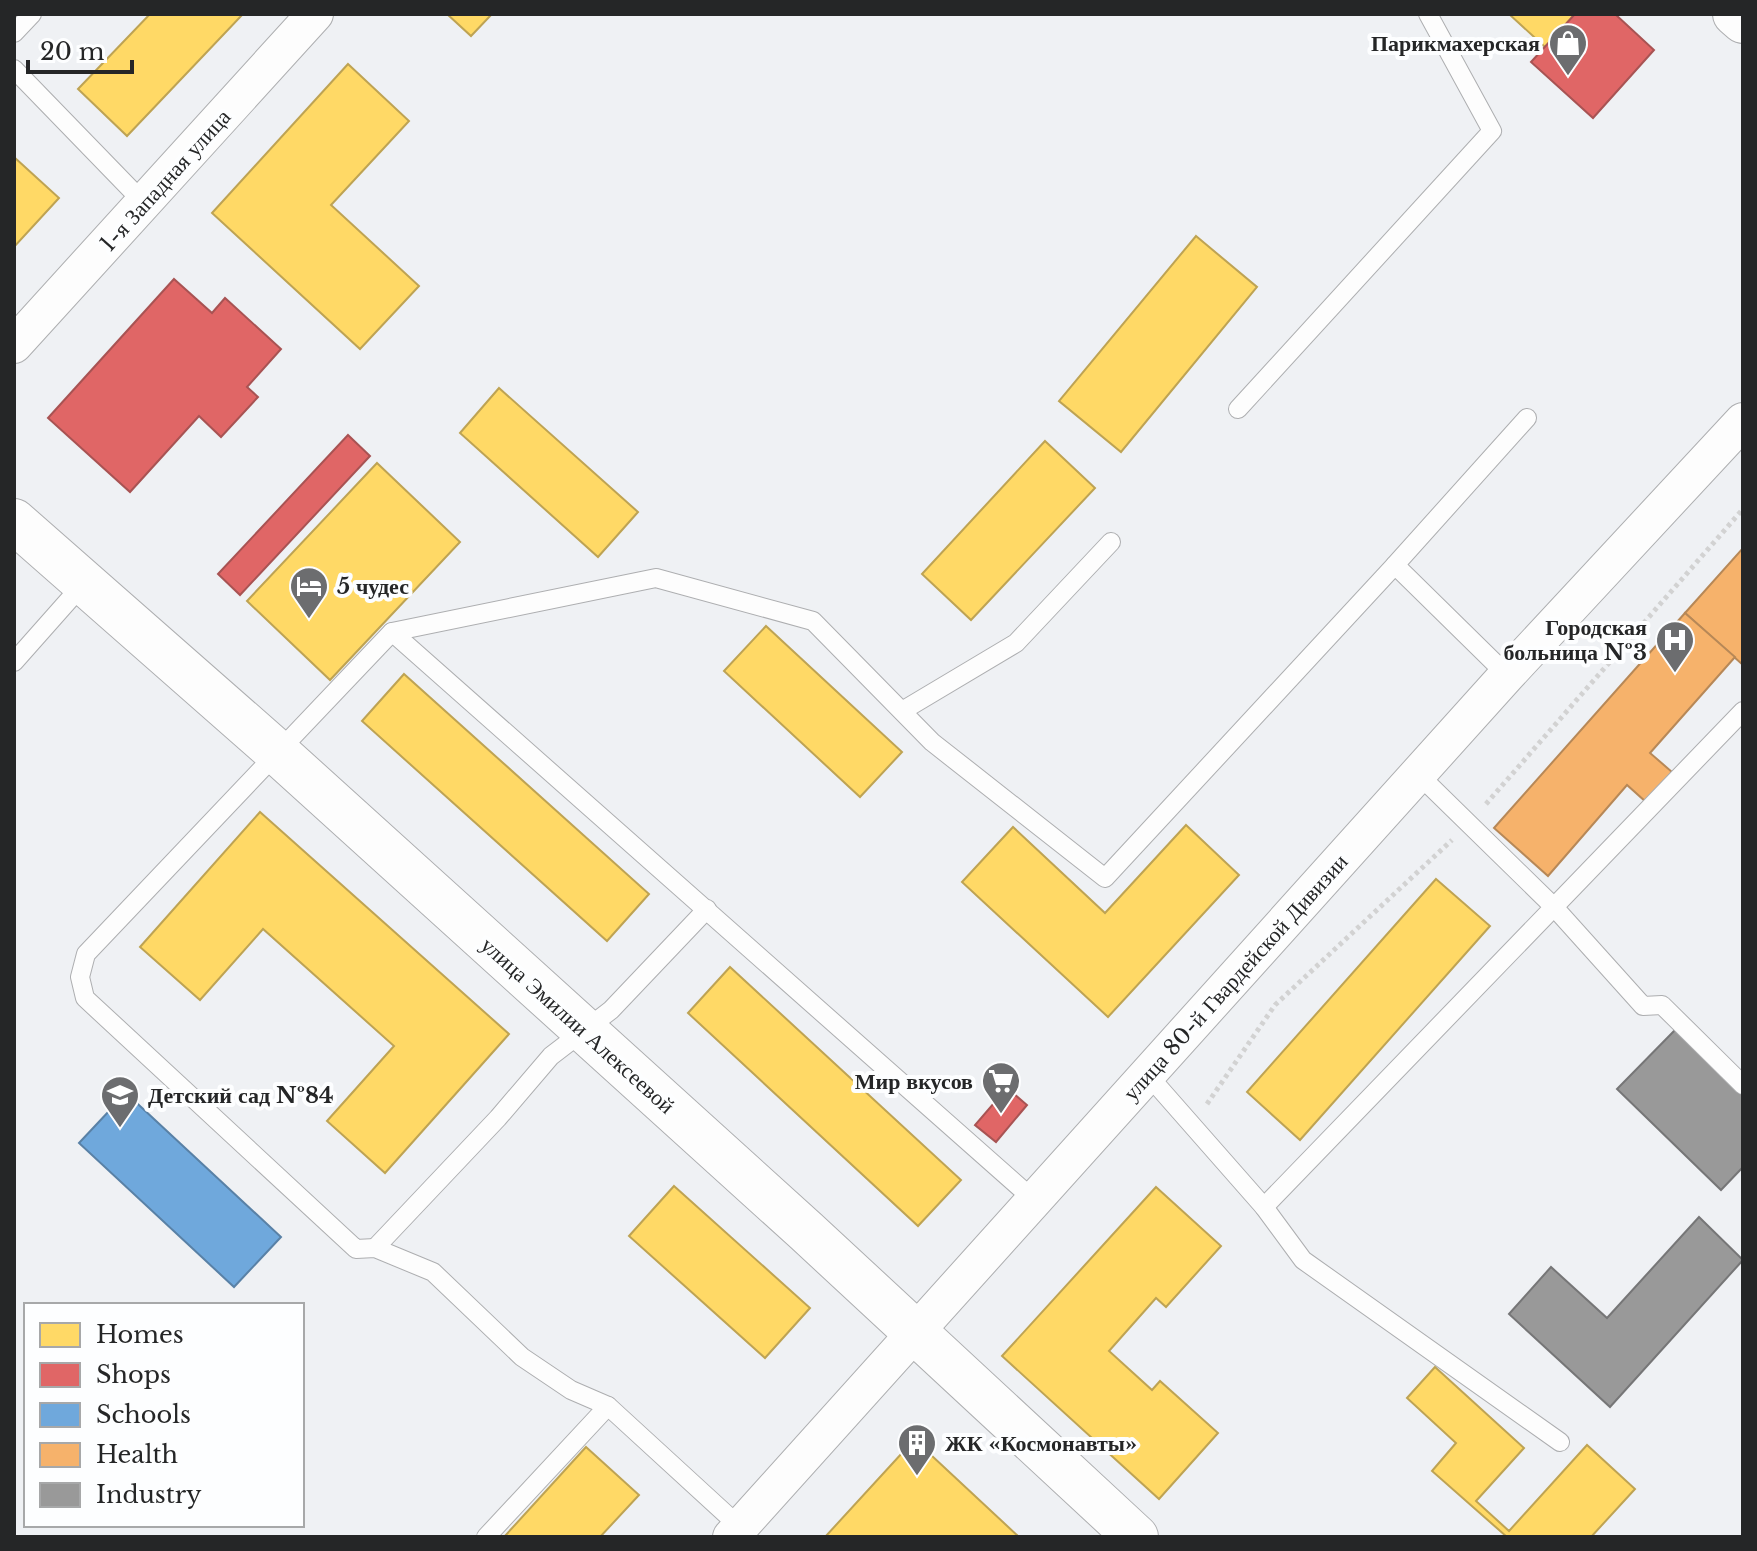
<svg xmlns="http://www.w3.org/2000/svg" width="1757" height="1551" viewBox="0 0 1757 1551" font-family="'Libre Baskerville',serif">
	<rect width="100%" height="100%" fill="#eff1f4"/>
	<!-- homes -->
	<g fill="#ffd966" stroke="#bea353" stroke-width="2">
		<path d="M150,14H243L127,136L78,89Z"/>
		<path d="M447,14H492L471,36Z"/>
		<path d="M1509,14H1575L1545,47Z"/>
		<path d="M348,64L409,121L331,205L419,286L360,349L212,213Z"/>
		<path d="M14,157L59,198L14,247Z"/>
		<path d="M1196,236L1257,287L1121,452L1059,401Z"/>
		<path d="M499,388L638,512L598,557L460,433Z"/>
		<path d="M1045,441L1095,488L971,620L922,574Z"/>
		<path d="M377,463L460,542L330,680L247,601Z"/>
		<path d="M766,626L902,752L860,797L724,671Z"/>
		<path d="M404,674L649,894L607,941L362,721Z"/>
		<path d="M260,812L509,1034L385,1173L327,1121L394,1046L263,929L200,1000L140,947Z"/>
		<path d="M1186,825L1239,875L1108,1017L962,882L1013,827L1105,913Z"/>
		<path d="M1436,879L1490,926L1300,1140L1247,1092Z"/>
		<path d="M730,967L961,1180L918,1226L688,1013Z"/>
		<path d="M674,1186L810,1308L765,1358L629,1236Z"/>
		<path d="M1156,1187L1221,1246L1166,1307L1156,1298L1109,1351L1152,1390L1160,1381L1218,1433L1159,1499L1002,1356Z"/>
		<path d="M1435,1367L1524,1448L1476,1501L1509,1531L1587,1445L1635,1489L1591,1537H1507L1432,1471L1456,1443L1407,1398Z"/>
		<path d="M914,1440L931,1455L1019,1537H825Z"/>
		<path d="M586,1447L639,1495L600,1537H504Z"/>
	</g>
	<!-- shops -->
	<g fill="#e06666" stroke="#a85353" stroke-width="2">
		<path d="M1575,14H1615L1654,50L1593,118L1531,62Z"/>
		<path d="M174,279L212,313L225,298L281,349L247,387L258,397L221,437L199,416L130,492L48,418Z"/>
		<path d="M348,435L370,456L240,595L218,574Z"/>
		<path d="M1007,1088L1027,1105L996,1142L975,1125Z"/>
	</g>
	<!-- schools -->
	<path fill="#6fa8dc" stroke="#5981a6" stroke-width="2" d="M126,1093L281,1237L234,1287L79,1143Z"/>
	<!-- health -->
	<g fill="#f6b26b" stroke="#b78857" stroke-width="2">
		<path d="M1743,548V665L1685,613Z"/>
		<path d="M1685,613L1735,657L1650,753L1672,772L1646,802L1627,785L1548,876L1494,828Z"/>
	</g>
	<!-- industry -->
	<g fill="#999" stroke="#767677" stroke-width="2">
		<path d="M1677,1028L1743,1092V1167L1721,1190L1617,1089Z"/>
		<path d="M1699,1217L1743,1260L1610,1407L1509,1314L1551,1267L1607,1318Z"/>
	</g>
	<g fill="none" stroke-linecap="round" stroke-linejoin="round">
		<defs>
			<g id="lane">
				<path d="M14,33L32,14"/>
				<path d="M14,69L144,203"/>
				<path d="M1238,409L1492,131L1428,14"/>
				<path d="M1395,565L1527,418"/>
				<path d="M392,632L1034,1200"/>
				<path d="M14,662L84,583"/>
				<path d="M902,711L1016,643L1111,542"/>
				<path d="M1743,711L1554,907L1643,1006L1662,1005L1743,1085"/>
				<path d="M1148,1075L1264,1207L1303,1260L1560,1442"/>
				<path d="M1264,1207L1554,907L1418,774"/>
				<path d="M375,1248L498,1118L551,1056L611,1010L707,909"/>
				<path d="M740,1527L608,1406L571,1390L522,1357L433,1272L375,1248L356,1249L85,998L80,977L86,954L392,632L656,578L813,621L932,742L1105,878L1395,565L1507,675"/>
				<path d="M486,1537L608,1406"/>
			</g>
			<g id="street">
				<path d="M14,345L315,14"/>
				<path d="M731,1537L1507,675L1743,421"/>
			</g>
			<g id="secondary">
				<path d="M1735,14L1743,21"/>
				<path d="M14,521L278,753L806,1231L1136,1537"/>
			</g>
		</defs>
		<!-- lane casing -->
		<use href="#lane" stroke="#adaeb0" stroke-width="20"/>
		<!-- street casing -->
		<use href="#street" stroke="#adaeb0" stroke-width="38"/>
		<!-- secondary casing -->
		<use href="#secondary" stroke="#adaeb0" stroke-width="46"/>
		<!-- path -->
		<g stroke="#d2d2d2" stroke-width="5" stroke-dasharray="4 4" stroke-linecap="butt">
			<path d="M1486,804L1743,509"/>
			<path d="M1207,1104L1275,1005L1452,840"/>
		</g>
		<!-- lane -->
		<use href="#lane" stroke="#fdfdfd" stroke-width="18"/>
		<!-- street -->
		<use href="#street" stroke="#fdfdfd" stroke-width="36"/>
		<!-- secondary -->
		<use href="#secondary" stroke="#fdfdfd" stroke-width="44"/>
	</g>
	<!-- icons -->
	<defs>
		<symbol id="shop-pin" viewBox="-11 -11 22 30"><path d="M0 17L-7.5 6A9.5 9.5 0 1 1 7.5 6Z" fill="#6c6d6f" stroke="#fdfeff"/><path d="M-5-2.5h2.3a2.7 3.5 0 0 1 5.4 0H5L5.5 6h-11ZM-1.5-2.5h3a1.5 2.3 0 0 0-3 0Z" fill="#fff"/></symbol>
		<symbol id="hotel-pin" viewBox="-11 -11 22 30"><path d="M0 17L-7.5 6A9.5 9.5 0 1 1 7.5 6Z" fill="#6c6d6f" stroke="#fdfeff"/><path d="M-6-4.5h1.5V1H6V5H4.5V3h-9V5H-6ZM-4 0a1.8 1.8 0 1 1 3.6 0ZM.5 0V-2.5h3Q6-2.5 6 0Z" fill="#fff"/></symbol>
		<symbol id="hospital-pin" viewBox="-11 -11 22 30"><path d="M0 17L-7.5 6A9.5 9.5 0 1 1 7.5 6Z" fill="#6c6d6f" stroke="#fdfeff"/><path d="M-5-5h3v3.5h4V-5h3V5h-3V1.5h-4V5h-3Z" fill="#fff"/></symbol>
		<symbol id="supermarket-pin" viewBox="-11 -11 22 30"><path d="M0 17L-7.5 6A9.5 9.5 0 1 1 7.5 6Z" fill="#6c6d6f" stroke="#fdfeff"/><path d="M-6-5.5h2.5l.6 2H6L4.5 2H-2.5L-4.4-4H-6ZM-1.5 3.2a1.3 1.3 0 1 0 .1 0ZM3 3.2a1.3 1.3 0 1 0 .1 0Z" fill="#fff"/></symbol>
		<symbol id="school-pin" viewBox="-11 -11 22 30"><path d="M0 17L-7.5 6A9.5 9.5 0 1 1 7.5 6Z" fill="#6c6d6f" stroke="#fdfeff"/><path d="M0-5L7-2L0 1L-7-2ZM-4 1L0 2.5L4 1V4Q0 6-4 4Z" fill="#fff"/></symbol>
		<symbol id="building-pin" viewBox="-11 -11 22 30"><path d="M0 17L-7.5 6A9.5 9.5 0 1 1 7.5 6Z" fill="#6c6d6f" stroke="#fdfeff"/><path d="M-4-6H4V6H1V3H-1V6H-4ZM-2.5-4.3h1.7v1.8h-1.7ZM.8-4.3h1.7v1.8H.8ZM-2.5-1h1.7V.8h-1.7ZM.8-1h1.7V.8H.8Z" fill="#fff"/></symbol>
	</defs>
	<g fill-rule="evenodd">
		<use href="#shop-pin" x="1546" y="21" width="44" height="60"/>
		<use href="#hotel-pin" x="287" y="564" width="44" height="60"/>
		<use href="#hospital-pin" x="1653" y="618" width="44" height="60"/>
		<use href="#supermarket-pin" x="979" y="1059" width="44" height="60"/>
		<use href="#school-pin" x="98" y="1073" width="44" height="60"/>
		<use href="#building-pin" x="895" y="1421" width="44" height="60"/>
	</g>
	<g text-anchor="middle" stroke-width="8" stroke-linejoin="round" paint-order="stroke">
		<!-- poi labels -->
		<g font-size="22" font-weight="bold" fill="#252627" stroke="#fdfeff" text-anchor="end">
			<text x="1540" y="51">Парикмахерская</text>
			<text x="337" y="594" text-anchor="start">5 чудес</text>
			<text x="1647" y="635">Городская<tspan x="1647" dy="25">больница №3</tspan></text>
			<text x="973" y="1089">Мир вкусов</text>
			<text x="148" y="1103" text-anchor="start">Детский сад №84</text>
			<text x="945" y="1451" text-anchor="start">ЖК «Космонавты»</text>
		</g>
		<!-- street labels -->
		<g font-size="22" fill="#252627" stroke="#fdfeff">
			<text transform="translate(165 180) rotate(-48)" y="8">1-я Западная улица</text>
			<text transform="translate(1235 977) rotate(-48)" y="8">улица 80-й Гвардейской Дивизии</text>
			<text transform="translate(578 1025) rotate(42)" y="8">улица Эмилии Алексеевой</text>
		</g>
	</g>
	<!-- border -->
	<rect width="1757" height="1551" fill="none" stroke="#252627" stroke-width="32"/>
	<!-- legend -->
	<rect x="24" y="1303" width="280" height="224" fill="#fdfeff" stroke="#a7a8a9" stroke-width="2"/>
	<rect x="40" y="1323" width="40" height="24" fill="#ffd966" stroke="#a7a8a9" stroke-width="2"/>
	<text x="96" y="1343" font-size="24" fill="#252627">Homes</text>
	<rect x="40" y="1363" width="40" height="24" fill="#e06666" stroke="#a7a8a9" stroke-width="2"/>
	<text x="96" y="1383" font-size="24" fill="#252627">Shops</text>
	<rect x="40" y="1403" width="40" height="24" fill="#6fa8dc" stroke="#a7a8a9" stroke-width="2"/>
	<text x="96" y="1423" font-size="24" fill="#252627">Schools</text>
	<rect x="40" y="1443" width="40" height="24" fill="#f6b26b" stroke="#a7a8a9" stroke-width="2"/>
	<text x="96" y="1463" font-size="24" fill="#252627">Health</text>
	<rect x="40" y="1483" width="40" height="24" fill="#999999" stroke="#a7a8a9" stroke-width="2"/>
	<text x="96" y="1503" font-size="24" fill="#252627">Industry</text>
	<!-- scale -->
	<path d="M28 60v12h104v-12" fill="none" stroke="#252627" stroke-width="4"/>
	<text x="40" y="60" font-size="24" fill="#252627" stroke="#fdfeff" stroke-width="6" paint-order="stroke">20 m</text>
</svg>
